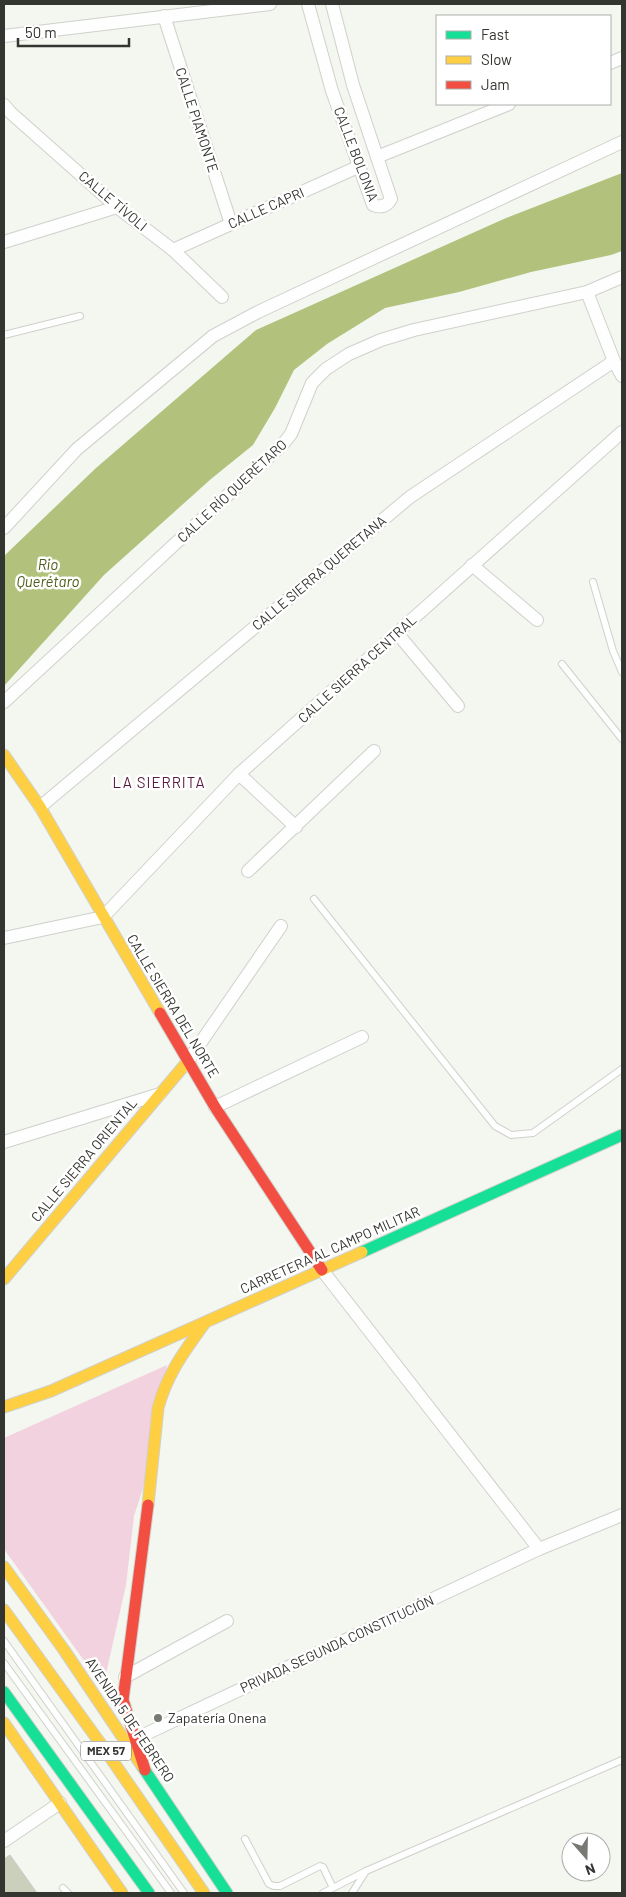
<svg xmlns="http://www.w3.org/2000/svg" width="626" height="1897" viewBox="0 0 626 1897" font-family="Barlow,sans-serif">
	<rect width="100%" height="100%" fill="#f4f6f0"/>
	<!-- green -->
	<path fill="#f2d2de" d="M167,1365L154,1454L134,1516L126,1585L103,1687L4,1549V1438Z"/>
	<!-- water -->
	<path fill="#b2c27c" d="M622,173V251L611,255L531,272L459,292L385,308L327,344L294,370L275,408L253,445L211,479L104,575L4,686V556L96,468L256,330L506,218Z"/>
	<!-- building -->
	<path fill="#cad0bb" stroke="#c9cbc6" d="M10,1855L37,1893H4V1859Z"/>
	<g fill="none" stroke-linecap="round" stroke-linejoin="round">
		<defs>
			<g id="lane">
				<path d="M4,335L80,316"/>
				<path d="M593,582L613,651L622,672"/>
				<path d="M562,664L622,739"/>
				<path d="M314,899L495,1126L511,1135L533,1133L622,1069"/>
				<path d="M4,1641L184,1893"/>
				<path d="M4,1663L171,1893"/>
				<path d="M245,1839L269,1884L274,1886H280L320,1866L323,1867L333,1888"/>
				<path d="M63,1888L68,1893"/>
				<path d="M323,1893L366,1871L622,1760"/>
				<path d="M352,1893L366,1871"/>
			</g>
			<g id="street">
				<path d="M308,4L332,91L373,205C381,208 387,206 391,199L353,85L332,4"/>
				<path d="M164,16L231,224"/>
				<path d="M4,36L270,4"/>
				<path d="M610,63L622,58"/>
				<path d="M4,105L11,113L117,207L173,250L222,297"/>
				<path d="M377,157L509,104"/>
				<path d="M4,242L117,207"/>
				<path d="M173,250L360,166"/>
				<path d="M587,292L614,361L622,376"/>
				<path d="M4,528L77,449L213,336L258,312L622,142"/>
				<path d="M472,565L537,620"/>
				<path d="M397,633L458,706"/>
				<path d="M4,702L283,444L291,434L312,383L326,369L349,354L381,340L414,330L587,292L622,277"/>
				<path d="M239,774L296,827"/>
				<path d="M40,807L410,497L614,361"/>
				<path d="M248,871L374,751"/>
				<path d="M4,938L103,917L239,774L622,432"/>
				<path d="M188,1061L281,926"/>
				<path d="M215,1107L362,1037"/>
				<path d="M4,1142L160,1094"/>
				<path d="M322,1270L539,1549"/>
				<path d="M125,1677L227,1621"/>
				<path d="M135,1739L539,1549L622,1515"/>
				<path d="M4,1841L60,1803"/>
			</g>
			<g id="fast">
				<path d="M362,1252L622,1135"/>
				<path d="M4,1692L149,1893"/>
				<path d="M142,1766L227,1893"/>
			</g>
			<g id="slow">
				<path d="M4,755L40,807L160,1013"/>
				<path d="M4,1279L188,1061"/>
				<path d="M4,1407L51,1391L362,1252"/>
				<path d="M148,1505L158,1408C167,1374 184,1352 204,1324"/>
				<path d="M4,1567L64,1650L142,1766"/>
				<path d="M4,1610L103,1747L204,1893"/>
				<path d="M4,1723L122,1893"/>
			</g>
			<g id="jam">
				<path d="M160,1013L215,1107L322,1270"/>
				<path d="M145,1770L123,1700L148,1505"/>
			</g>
		</defs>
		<!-- lane casing -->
		<use href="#lane" stroke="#cfd1cc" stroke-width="8"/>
		<!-- street casing -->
		<use href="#street" stroke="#cfd1cc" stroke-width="14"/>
		<!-- fast casing -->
		<use href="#fast" stroke="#cfd1cc" stroke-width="13"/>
		<!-- slow casing -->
		<use href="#slow" stroke="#cfd1cc" stroke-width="13"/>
		<!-- jam casing -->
		<use href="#jam" stroke="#cfd1cc" stroke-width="13"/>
		<!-- lane -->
		<use href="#lane" stroke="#fdfefd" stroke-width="6"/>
		<!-- street -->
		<use href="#street" stroke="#fdfefd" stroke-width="12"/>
		<!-- fast -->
		<use href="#fast" stroke="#16e098" stroke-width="11"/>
		<!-- slow -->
		<use href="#slow" stroke="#ffcf43" stroke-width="11"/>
		<!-- jam -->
		<use href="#jam" stroke="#f24e42" stroke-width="11"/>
	</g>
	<!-- markers -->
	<circle fill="#777973" stroke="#fff" stroke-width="2" cx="158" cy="1718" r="5"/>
	<g text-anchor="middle" stroke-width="5" stroke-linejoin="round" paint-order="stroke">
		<!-- shield labels -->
		<rect fill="#fff" stroke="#70726e" stroke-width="1" x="81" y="1741.5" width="50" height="19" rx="4"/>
		<g font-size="12" font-weight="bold" fill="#333530">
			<text x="106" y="1755">MEX 57</text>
		</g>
		<!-- street labels -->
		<g font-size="14" fill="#333530" stroke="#fff">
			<text transform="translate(197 120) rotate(72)" y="5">CALLE PIAMONTE</text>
			<text transform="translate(356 154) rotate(69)" y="5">CALLE BOLONIA</text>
			<text transform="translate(113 201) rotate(40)" y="5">CALLE TÍVOLI</text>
			<text transform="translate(266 208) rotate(-24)" y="5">CALLE CAPRI</text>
			<text transform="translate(232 491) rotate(-43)" y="5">CALLE RÍO QUERÉTARO</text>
			<text transform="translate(319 573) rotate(-40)" y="5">CALLE SIERRA QUERETANA</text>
			<text transform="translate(357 669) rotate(-42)" y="5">CALLE SIERRA CENTRAL</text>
			<text transform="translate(173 1006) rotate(59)" y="5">CALLE SIERRA DEL NORTE</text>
			<text transform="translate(84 1160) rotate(-50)" y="5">CALLE SIERRA ORIENTAL</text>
			<text transform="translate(330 1250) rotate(-24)" y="5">CARRETERA AL CAMPO MILITAR</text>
			<text transform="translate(337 1644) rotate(-25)" y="5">PRIVADA SEGUNDA CONSTITUCIÓN</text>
			<text transform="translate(130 1720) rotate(56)" y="5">AVENIDA 5 DE FEBRERO</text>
		</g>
		<!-- poi labels -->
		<g font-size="14" fill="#333530" stroke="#fff" text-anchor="start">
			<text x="168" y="1723">Zapatería Onena</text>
		</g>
		<!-- water labels -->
		<g font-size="15" font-style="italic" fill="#4d5c16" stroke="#fff">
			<text x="48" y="570">Rio<tspan x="48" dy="17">Querétaro</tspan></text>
		</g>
		<!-- neighbourhood labels -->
		<g font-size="15" letter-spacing="1" fill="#5a1c3e" stroke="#fff">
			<text x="159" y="788">LA SIERRITA</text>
		</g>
	</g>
	<!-- border -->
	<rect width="626" height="1897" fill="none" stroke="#333530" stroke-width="10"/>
	<!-- legend -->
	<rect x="436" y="15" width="175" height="90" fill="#ffffff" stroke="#adaeac"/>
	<rect x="446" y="31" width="25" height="8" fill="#16e098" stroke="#adaeac"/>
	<text x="481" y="40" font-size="15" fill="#333530">Fast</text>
	<rect x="446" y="56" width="25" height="8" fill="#ffcf43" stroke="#adaeac"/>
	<text x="481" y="65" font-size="15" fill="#333530">Slow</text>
	<rect x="446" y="81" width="25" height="8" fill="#f24e42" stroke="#adaeac"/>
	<text x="481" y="90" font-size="15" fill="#333530">Jam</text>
	<!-- north arrow -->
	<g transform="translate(586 1857) rotate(160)"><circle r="24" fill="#ffffff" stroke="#adaeac"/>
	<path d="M0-4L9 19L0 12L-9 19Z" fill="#777973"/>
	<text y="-8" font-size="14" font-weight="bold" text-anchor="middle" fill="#333530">N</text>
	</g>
	<!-- scale -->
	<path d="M18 38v8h111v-8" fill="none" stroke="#333530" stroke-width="2.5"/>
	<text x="25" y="38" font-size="15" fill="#333530" stroke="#ffffff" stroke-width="4" paint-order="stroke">50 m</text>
</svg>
